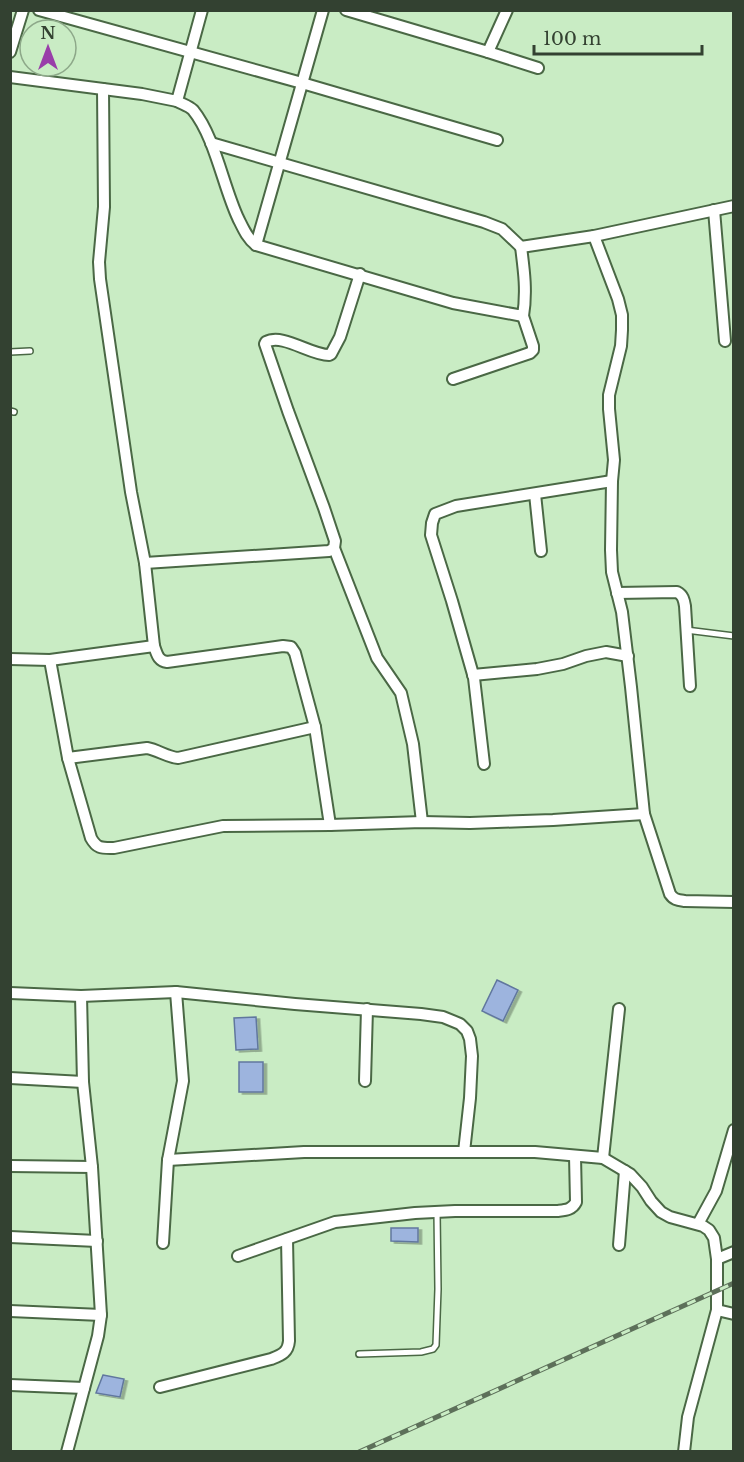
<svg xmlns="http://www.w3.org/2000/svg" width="744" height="1462" viewBox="0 0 744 1462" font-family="'Libre Baskerville',serif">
	<defs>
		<filter id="shadow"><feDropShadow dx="3.5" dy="2" stdDeviation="0" flood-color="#0004"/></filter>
	</defs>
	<rect width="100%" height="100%" fill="#c9ecc4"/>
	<!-- building -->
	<g fill="#9db4de" stroke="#61779e" stroke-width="1.5" filter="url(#shadow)">
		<path d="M497,980L518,990L503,1021L482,1011Z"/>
		<path d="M256,1017L258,1049L236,1050L234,1018Z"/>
		<rect x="239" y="1062" width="24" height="30"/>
		<path d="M391,1228H418V1242L391,1241Z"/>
		<path d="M103,1375L124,1379L120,1397L96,1393Z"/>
	</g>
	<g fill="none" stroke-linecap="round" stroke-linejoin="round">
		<defs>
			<g id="lane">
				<path d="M10,352L30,351"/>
				<path d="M10,411L14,412"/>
				<path d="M686,630L734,636"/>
				<path d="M359,1354L421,1352L433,1349L436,1345L438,1289L437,1212"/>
			</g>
			<g id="street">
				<path d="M39,10L302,83L497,140"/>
				<path d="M346,10L488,52L507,10"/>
				<path d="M10,52L23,10"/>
				<path d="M488,52L538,68"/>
				<path d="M10,77L142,94L177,101L202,10"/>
				<path d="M103,89L104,207L99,262L100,279L131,492L145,563L154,646C157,654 158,661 167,662L283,646L291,647L295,653L315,727L330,825L422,822L470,823L553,820L644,814"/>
				<path d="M177,101C182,104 189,106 193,110C215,137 223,186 238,218C243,228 247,238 256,245L453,303L523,316C527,292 524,270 521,247"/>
				<path d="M211,143L484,222L502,229L521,247L594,236L734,206"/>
				<path d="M714,210L725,341"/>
				<path d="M594,236L618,299L622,315V330L621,346L609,395V409L614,460L612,481L611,550L612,572L622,612L631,687L644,814L670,894C674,900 678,900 685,901L734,902"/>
				<path d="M256,245L323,10"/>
				<path d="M453,379L530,353L533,350V346L523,316"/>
				<path d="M535,494L541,551"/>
				<path d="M334,548L377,658L401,693L413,744L422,822"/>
				<path d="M145,563L329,551L334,548L335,541L324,508L288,411L265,344L266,342C283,333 310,355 329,355L331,354L340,337L360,274"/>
				<path d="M617,593L677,592C683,595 684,600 685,606L690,686"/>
				<path d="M10,659L50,660L154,646"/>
				<path d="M50,660L68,758L91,838C97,849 102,848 114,848L223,826L330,825"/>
				<path d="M473,675L537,669L563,664L586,656L606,652L628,656"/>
				<path d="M68,758L147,748C158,750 167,757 178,758L315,727"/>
				<path d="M484,764L474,678L452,601L431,535L432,523L435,514L456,506L612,481"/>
				<path d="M10,993L81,996L176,992L295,1004L421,1014L443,1017L460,1024L467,1031L470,1039L472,1056L470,1098L464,1152H535L603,1158L630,1174L642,1187L651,1201L661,1212L670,1217L703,1226L709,1230L714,1238L717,1259V1310L688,1417L684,1452"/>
				<path d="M10,1078L83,1082"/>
				<path d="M365,1081L367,1009"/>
				<path d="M603,1158L619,1009"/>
				<path d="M168,1160L304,1152H464"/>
				<path d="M10,1166L92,1167"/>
				<path d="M698,1224L716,1191L734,1130"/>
				<path d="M10,1237L97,1241"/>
				<path d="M163,1243L168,1160L183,1081L176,992"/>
				<path d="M619,1245L625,1171"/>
				<path d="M238,1256L335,1222L415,1213L455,1211H557C565,1210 572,1210 576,1202L575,1156"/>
				<path d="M717,1259L734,1252"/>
				<path d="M717,1310L734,1314"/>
				<path d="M10,1311L101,1315"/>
				<path d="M10,1385L84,1388"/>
				<path d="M160,1387L271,1359C281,1355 288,1353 289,1341L287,1239"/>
				<path d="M67,1452L98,1336L101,1315L92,1167L83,1082L81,996"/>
			</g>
		</defs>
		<!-- lane casing -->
		<use href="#lane" stroke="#4a6845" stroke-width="8"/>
		<!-- street casing -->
		<use href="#street" stroke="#4a6845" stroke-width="14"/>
		<!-- lane -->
		<use href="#lane" stroke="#fff" stroke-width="5"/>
		<!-- street -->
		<use href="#street" stroke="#fff" stroke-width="10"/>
		<defs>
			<path id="rail" d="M359,1452L734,1283"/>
		</defs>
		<!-- rail casing -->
		<use href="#rail" stroke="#5d705a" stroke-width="5"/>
		<!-- rail -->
		<use href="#rail" stroke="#c9ecc4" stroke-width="3" stroke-dasharray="9" stroke-linecap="butt"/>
	</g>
	<!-- border -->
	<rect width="744" height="1462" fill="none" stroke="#334131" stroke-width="24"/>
	<!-- north arrow -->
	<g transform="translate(48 48)"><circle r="28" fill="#c9ecc4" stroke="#8da889" stroke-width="1.5"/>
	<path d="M0-4.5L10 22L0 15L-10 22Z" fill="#993ea9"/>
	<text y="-9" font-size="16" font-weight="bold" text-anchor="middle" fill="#334131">N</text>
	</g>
	<!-- scale -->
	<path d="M534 45v9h168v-9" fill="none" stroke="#334131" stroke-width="3"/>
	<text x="543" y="45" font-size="18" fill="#334131" stroke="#c9ecc4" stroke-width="4.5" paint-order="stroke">100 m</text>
</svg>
